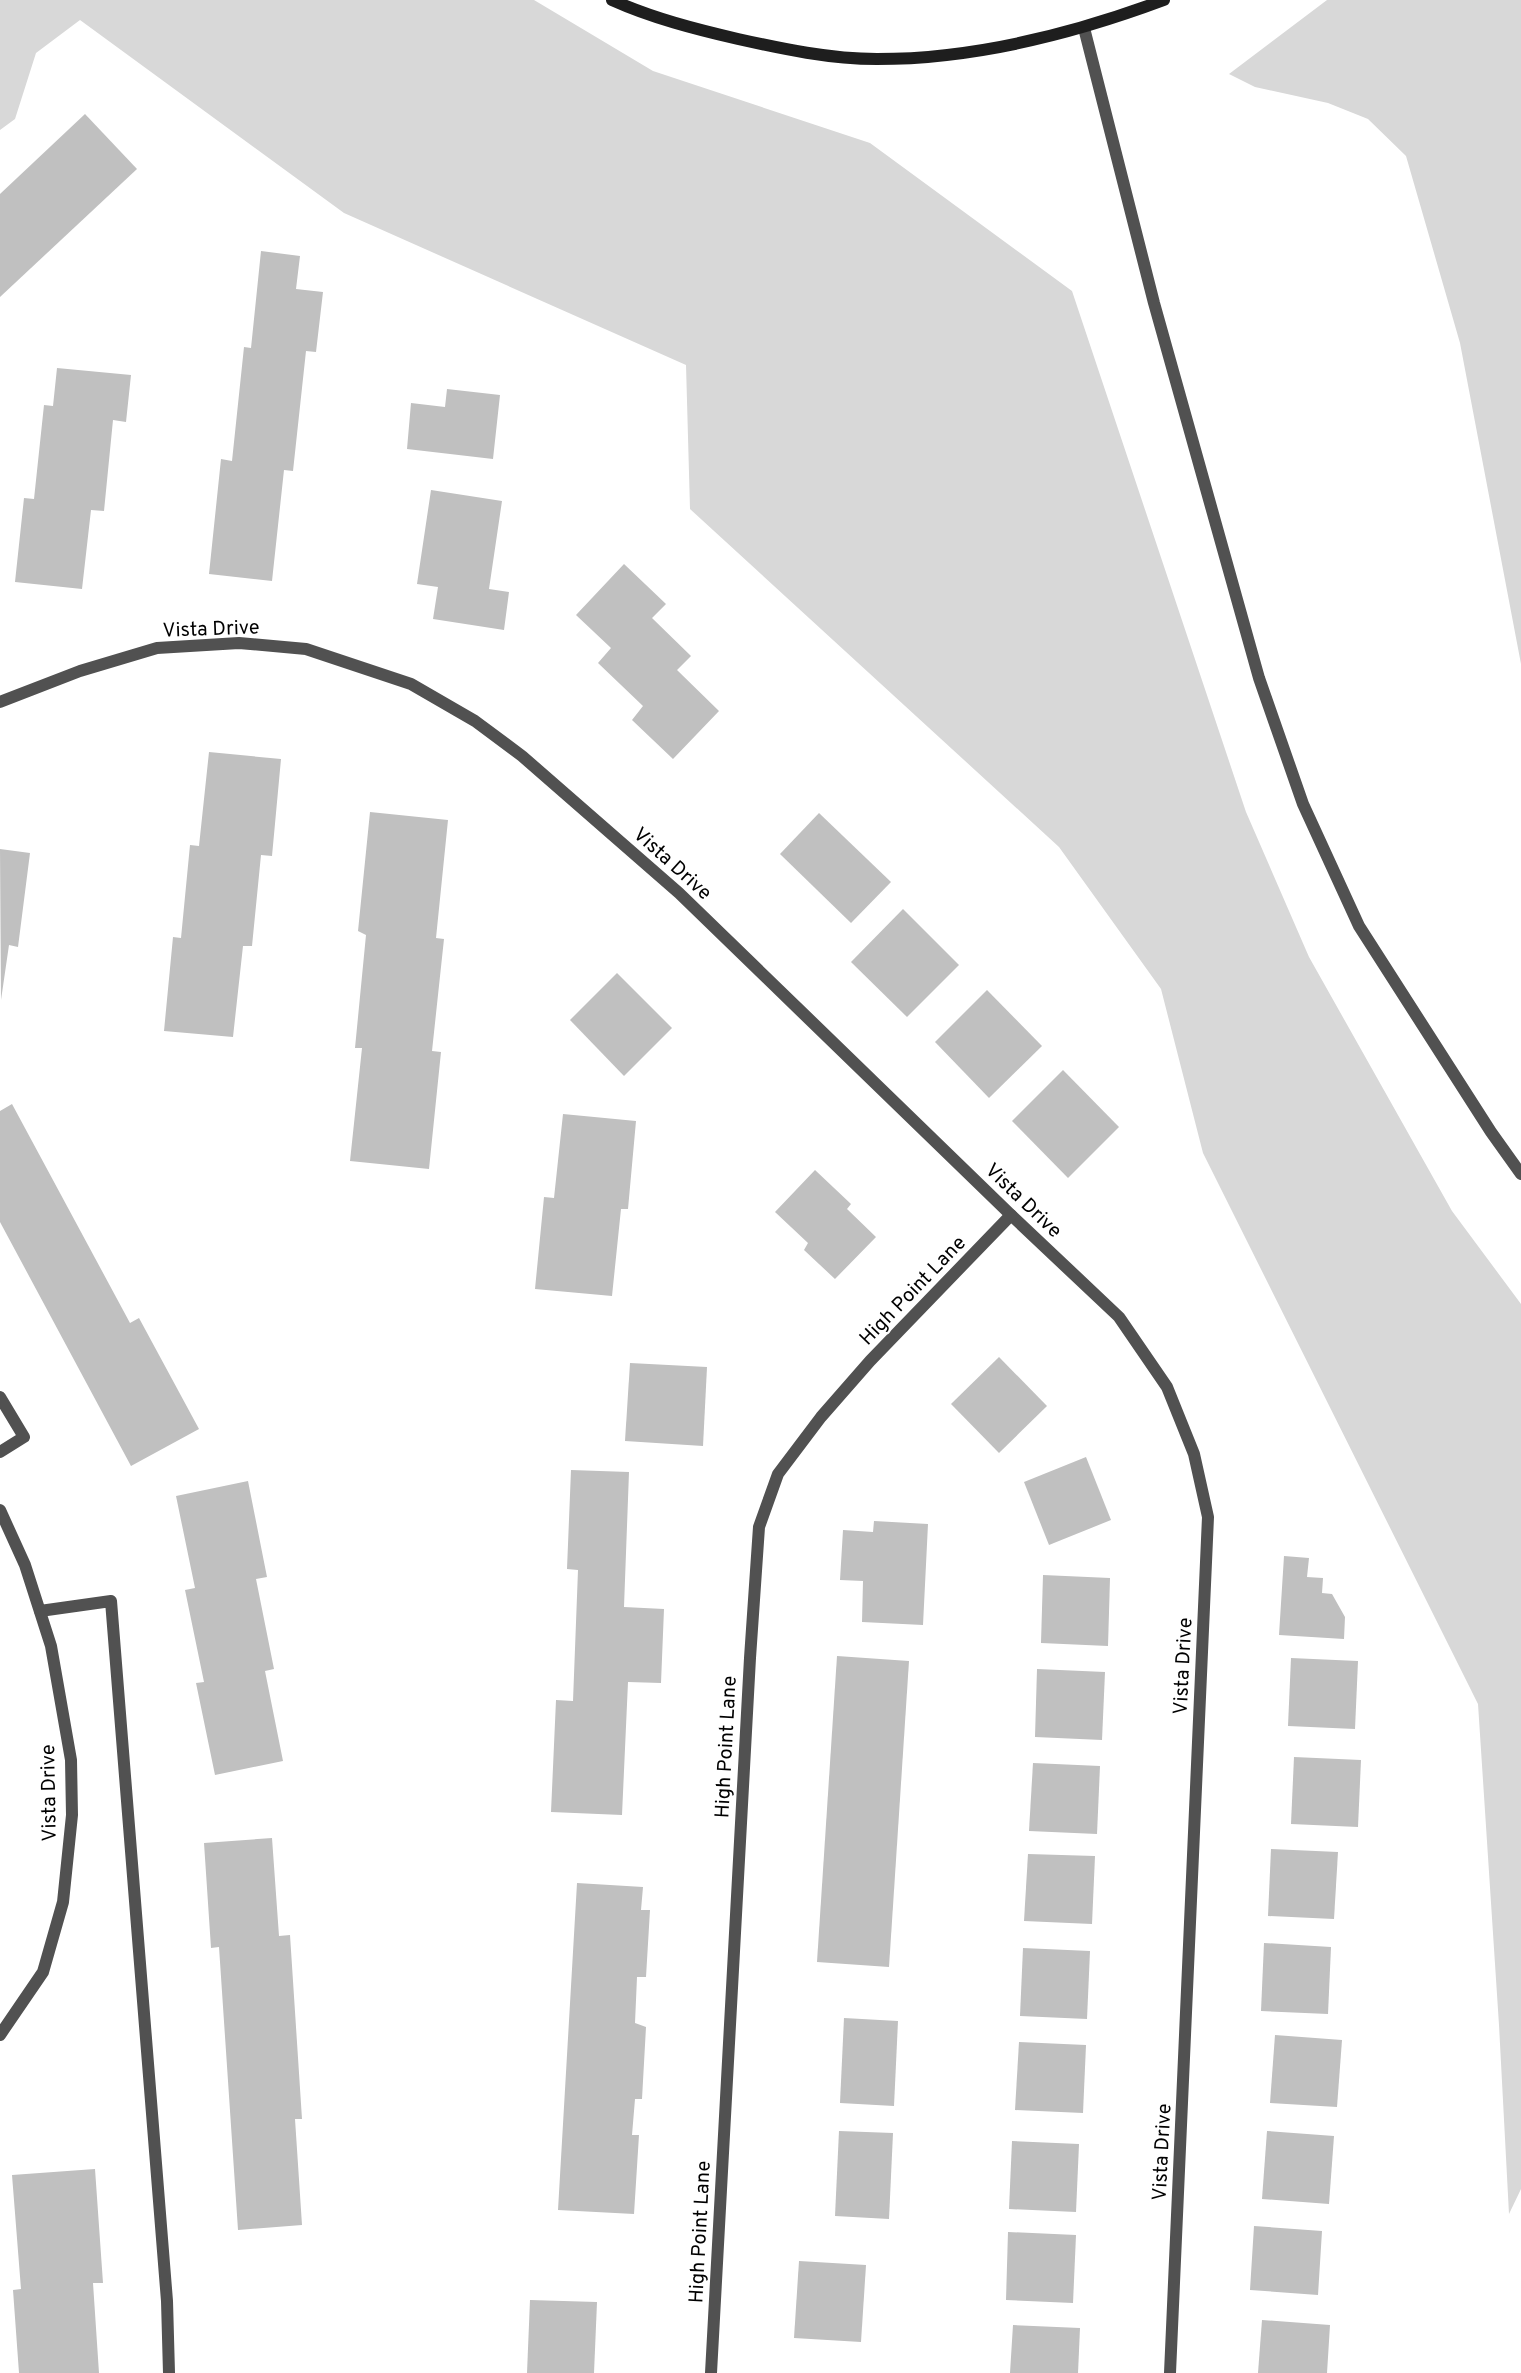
<svg xmlns="http://www.w3.org/2000/svg" width="1521" height="2373" viewBox="0 0 1521 2373" font-family="Overpass,sans-serif">
	<rect width="100%" height="100%" fill="#fff"/>
	<!-- green -->
	<g fill="#d8d8d8">
		<path d="M0,0H534L653,71L870,143L1072,291L1246,812L1309,957L1452,1211L1521,1304V2189L1509,2214L1499,2025L1478,1704L1203,1153L1161,989L1059,847L690,509L686,365L344,213L80,20L36,53L15,119L0,130Z"/>
		<path d="M1327,0H1521V664L1460,343L1406,156L1368,119L1328,103L1255,87L1229,74Z"/>
	</g>
	<!-- building -->
	<g fill="#c0c0c0">
		<path d="M85,114L137,169L0,297V194Z"/>
		<path d="M261,251L300,256L296,289L323,292L316,352L306,351L293,471L284,470L272,581L209,574L221,459L232,461L244,347L251,348Z"/>
		<path d="M57,368L131,375L126,422L113,420L104,511L91,510L82,589L15,582L24,498L34,499L44,405L53,406Z"/>
		<path d="M447,389L500,395L493,459L407,449L411,403L445,407Z"/>
		<path d="M431,490L502,501L489,589L509,592L504,630L433,619L438,587L417,584Z"/>
		<path d="M624,564L666,604L652,618L691,656L677,670L719,711L673,759L632,720L643,706L598,663L611,648L576,615Z"/>
		<path d="M209,752L281,759L272,856L261,855L252,946H243L233,1037L164,1031L173,937L181,938L190,845L199,846Z"/>
		<path d="M370,812L448,820L436,938L444,939L432,1051L441,1052L429,1169L350,1161L362,1048H355L366,935L358,931Z"/>
		<path d="M819,813L891,882L851,923L780,854Z"/>
		<path d="M0,849L30,853L18,947L9,945L1,1000Z"/>
		<path d="M903,909L959,965L907,1017L851,962Z"/>
		<path d="M617,973L672,1028L624,1076L570,1020Z"/>
		<path d="M987,990L1042,1046L989,1098L935,1042Z"/>
		<path d="M1063,1070L1119,1127L1068,1178L1012,1121Z"/>
		<path d="M12,1104L130,1323L139,1318L199,1429L131,1466L0,1222V1111Z"/>
		<path d="M563,1114L636,1121L628,1209H621L612,1296L535,1289L544,1197L554,1198Z"/>
		<path d="M815,1170L851,1204L847,1209L876,1237L835,1279L804,1250L808,1243L775,1212Z"/>
		<path d="M999,1357L1047,1406L999,1453L951,1404Z"/>
		<path d="M630,1363L707,1367L703,1446L625,1441Z"/>
		<path d="M1086,1457L1111,1520L1049,1545L1024,1482Z"/>
		<path d="M571,1470L629,1472L624,1607L664,1609L661,1683L628,1682L622,1815L551,1812L556,1700L573,1701L578,1570L567,1569Z"/>
		<path d="M248,1481L267,1577L256,1579L274,1669L265,1671L283,1761L215,1775L196,1683L204,1682L185,1590L195,1588L176,1496Z"/>
		<path d="M874,1521L928,1524L923,1625L862,1622L863,1581L840,1580L843,1530L873,1532Z"/>
		<path d="M1284,1556L1309,1558L1307,1577L1323,1578L1322,1593L1332,1594L1345,1617L1344,1639L1279,1635Z"/>
		<path d="M1043,1575L1110,1578L1108,1646L1041,1643Z"/>
		<path d="M837,1656L909,1661L889,1967L817,1962Z"/>
		<path d="M1291,1658L1358,1661L1355,1729L1288,1726Z"/>
		<path d="M1037,1669L1105,1672L1102,1740L1035,1737Z"/>
		<path d="M1294,1757L1361,1760L1358,1827L1291,1824Z"/>
		<path d="M1033,1763L1100,1766L1097,1834L1029,1831Z"/>
		<path d="M272,1838L279,1936L290,1935L302,2119H295L302,2225L238,2230L219,1947L211,1948L204,1843Z"/>
		<path d="M1271,1849L1338,1852L1334,1919L1268,1916Z"/>
		<path d="M1028,1854L1095,1856L1092,1924L1024,1921Z"/>
		<path d="M577,1883L643,1887L641,1910H650L646,1977H637L635,2023L646,2027L642,2099H635L632,2135H639L634,2214L558,2210Z"/>
		<path d="M1264,1943L1331,1947L1328,2014L1261,2011Z"/>
		<path d="M1023,1948L1090,1951L1087,2019L1020,2016Z"/>
		<path d="M844,2018L898,2021L894,2106L840,2103Z"/>
		<path d="M1275,2035L1342,2040L1337,2107L1270,2103Z"/>
		<path d="M1019,2042L1086,2045L1083,2113L1015,2110Z"/>
		<path d="M839,2131L893,2133L889,2219L835,2216Z"/>
		<path d="M1267,2131L1334,2136L1329,2204L1262,2199Z"/>
		<path d="M1012,2141L1079,2144L1076,2212L1009,2209Z"/>
		<path d="M95,2169L103,2283H93L99,2373H19L13,2290L21,2289L12,2175Z"/>
		<path d="M1254,2226L1322,2231L1318,2295L1250,2290Z"/>
		<path d="M1008,2232L1076,2235L1073,2303L1006,2300Z"/>
		<path d="M799,2261L866,2265L861,2342L794,2338Z"/>
		<path d="M530,2300L597,2302L594,2373H527Z"/>
		<path d="M1262,2320L1330,2325L1327,2373H1258Z"/>
		<path d="M1013,2325L1080,2328L1078,2373H1010Z"/>
	</g>
	<g fill="none" stroke-linecap="round" stroke-linejoin="round">
		<!-- service -->
		<g stroke="#515151" stroke-width="12">
			<path d="M1084,28L1154,303L1259,678L1303,804L1359,926L1491,1132L1521,1174"/>
			<path d="M0,1397L24,1437L0,1452"/>
			<path d="M40,1611L111,1601L167,2301L169,2373"/>
		</g>
		<!-- minor -->
		<g stroke="#515151" stroke-width="12">
			<path d="M0,702L80,671L157,648L239,643L306,649L411,684L475,721L522,756L679,893L1011,1215L1119,1317L1167,1387L1194,1454L1208,1517L1170,2373"/>
			<path d="M0,1510L25,1565L51,1646L71,1760L72,1815L63,1902L43,1972L0,2035"/>
			<path d="M711,2373L750,1658L759,1527L778,1474L821,1417L870,1361L1011,1215"/>
		</g>
		<!-- secondary -->
		<path stroke="#1e1e1e" stroke-width="12" d="M612,0C652,18 695,29 738,39C783,49 830,59 877,59C975,59 1073,34 1164,0"/>
	</g>
	<g text-anchor="middle" stroke-width="4.5" stroke-linejoin="round" paint-order="stroke">
		<!-- street labels -->
		<g font-size="20" fill="#000" stroke="#fff">
			<text transform="translate(211 628) rotate(-2)" y="7">Vista Drive</text>
			<text transform="translate(673 863) rotate(42)" y="7">Vista Drive</text>
			<text transform="translate(1024 1200) rotate(44)" y="7">Vista Drive</text>
			<text transform="translate(912 1290) rotate(-46)" y="7">High Point Lane</text>
			<text transform="translate(1182 1666) rotate(-87)" y="7">Vista Drive</text>
			<text transform="translate(725 1747) rotate(-87)" y="7">High Point Lane</text>
			<text transform="translate(48 1793) rotate(-91)" y="7">Vista Drive</text>
			<text transform="translate(1161 2152) rotate(-87)" y="7">Vista Drive</text>
			<text transform="translate(699 2232) rotate(-87)" y="7">High Point Lane</text>
		</g>
	</g>
</svg>
